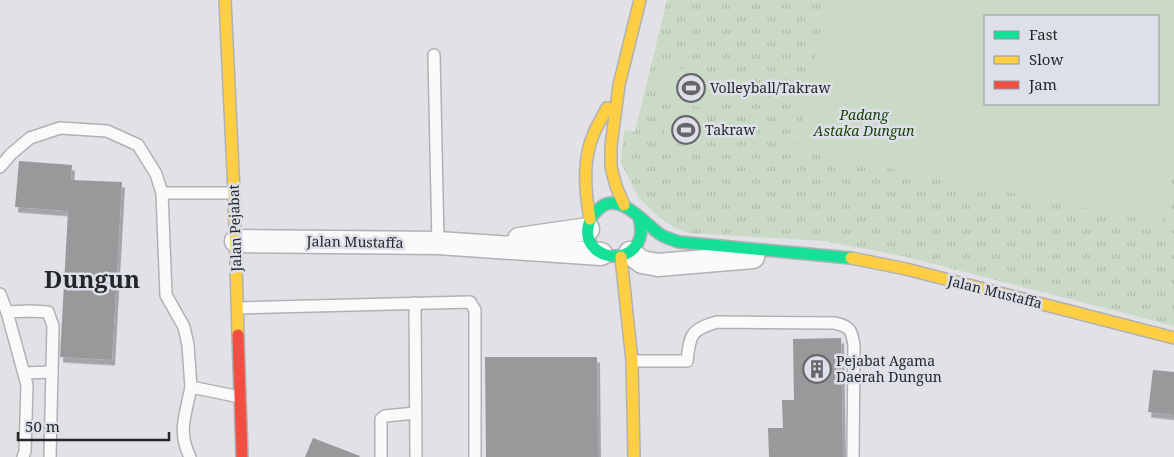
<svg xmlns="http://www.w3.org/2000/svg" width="1174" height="457" viewBox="0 0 1174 457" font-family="'Noto Serif',serif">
	<defs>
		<pattern id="grass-tufts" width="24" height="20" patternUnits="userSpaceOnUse" patternTransform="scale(1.25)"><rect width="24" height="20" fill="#cadac6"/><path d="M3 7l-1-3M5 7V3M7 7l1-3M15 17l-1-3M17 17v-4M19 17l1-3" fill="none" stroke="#adbbaa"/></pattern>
		<filter id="shadow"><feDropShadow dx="3" dy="5.5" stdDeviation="0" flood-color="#0004"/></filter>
	</defs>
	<rect width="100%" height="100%" fill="#e1e1e6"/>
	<!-- grass -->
	<path fill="url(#grass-tufts)" fill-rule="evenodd" d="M667,0H1174V326L907,257L824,241L688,233L673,227L659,217L639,198L621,163L624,130L635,132ZM985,16H1158V104H985Z"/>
	<!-- pitch -->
	<g fill="#cadac6" fill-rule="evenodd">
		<path d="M827,0H1174V159L1161,223L797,150ZM985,16H1158V104H985Z"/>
		<path d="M661,66L726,74L722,110L656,101Z"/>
		<path d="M666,114L708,119L705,146L663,141Z"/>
	</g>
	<!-- building -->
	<g fill="#99999c" filter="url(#shadow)">
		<path d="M19,161L72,165L71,180L122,182L112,360L60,357L68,211L15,207Z"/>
		<path d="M841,338L843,457H769L768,428H783L782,400H794L793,339Z"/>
		<path d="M485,357H597L598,457H486Z"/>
		<path d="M1153,370L1174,372V415L1148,412Z"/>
		<path d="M313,438L360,456L359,457H305Z"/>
	</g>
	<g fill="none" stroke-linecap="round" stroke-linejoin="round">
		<defs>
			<g id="lane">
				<path d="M434,55L438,243"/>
				<path d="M0,167L11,154L30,138L60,128L107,131L138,145L156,174L162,193L166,295L184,327L188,345L191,387L240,397"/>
				<path d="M162,193H234"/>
				<path d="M0,294L7,312"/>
				<path d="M415,303L416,457"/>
				<path d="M238,308L470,302L475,310V457"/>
				<path d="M632,361H687C690,335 690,330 717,322L834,323C850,326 852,330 854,346L853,457"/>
				<path d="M24,373L52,372"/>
				<path d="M23,457L25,451L27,385L7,312L29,311L48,312L53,326L50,457"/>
				<path d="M190,457C177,431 186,414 191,387"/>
				<path d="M381,457V419L385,416L415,413"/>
			</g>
			<g id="street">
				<path d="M519,239L588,229"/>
				<path d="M236,241L438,243L601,254"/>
				<path d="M630,253L642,262L658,265L753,257"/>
			</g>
			<path id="fast" d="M639,217C640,222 641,228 641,232C637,270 578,260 589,223C591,216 595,212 600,208C619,190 646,225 661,235C667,238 673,240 679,242L851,258"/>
			<g id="slow">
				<path d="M225,0L234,193L238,335"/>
				<path d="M624,205L616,186L611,167V146L619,85L640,0"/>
				<path d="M590,219C585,191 582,160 594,133C598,124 603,116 607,108"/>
				<path d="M621,257L632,361L634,457"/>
				<path d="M851,258L906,269L1174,338"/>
			</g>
			<path id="jam" d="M238,335L242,457"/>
		</defs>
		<!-- lane casing -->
		<use href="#lane" stroke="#b1b1b5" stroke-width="14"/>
		<!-- street casing -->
		<use href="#street" stroke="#b1b1b5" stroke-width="25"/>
		<!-- fast casing -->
		<use href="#fast" stroke="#b1b1b5" stroke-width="14"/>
		<!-- slow casing -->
		<use href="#slow" stroke="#b1b1b5" stroke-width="14"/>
		<!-- jam casing -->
		<use href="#jam" stroke="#b1b1b5" stroke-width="14"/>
		<!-- lane -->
		<use href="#lane" stroke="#fafafb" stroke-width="11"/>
		<!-- street -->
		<use href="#street" stroke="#fafafb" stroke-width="22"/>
		<!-- fast -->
		<use href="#fast" stroke="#16e098" stroke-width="11"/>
		<!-- slow -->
		<use href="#slow" stroke="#ffcf43" stroke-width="11"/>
		<!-- jam -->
		<use href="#jam" stroke="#f24e42" stroke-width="11"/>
	</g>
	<!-- icons -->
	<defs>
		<symbol id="stadium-ring" viewBox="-11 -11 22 22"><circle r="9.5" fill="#dee0e9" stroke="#67676b" stroke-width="1.5"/><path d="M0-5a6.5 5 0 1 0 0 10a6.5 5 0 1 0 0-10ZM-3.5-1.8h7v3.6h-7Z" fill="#67676b"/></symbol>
		<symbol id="building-ring" viewBox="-11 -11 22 22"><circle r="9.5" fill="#dee0e9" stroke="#67676b" stroke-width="1.5"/><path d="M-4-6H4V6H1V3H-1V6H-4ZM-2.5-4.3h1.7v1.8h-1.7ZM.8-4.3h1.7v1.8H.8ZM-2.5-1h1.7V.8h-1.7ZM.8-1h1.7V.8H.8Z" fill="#67676b"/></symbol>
	</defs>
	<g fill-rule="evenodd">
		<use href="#stadium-ring" x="675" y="72" width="32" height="32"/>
		<use href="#stadium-ring" x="670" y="114" width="32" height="32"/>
		<use href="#building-ring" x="801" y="353" width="32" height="32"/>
	</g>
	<g text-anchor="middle" stroke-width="5" stroke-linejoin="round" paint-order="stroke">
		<!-- poi labels -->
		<g font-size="14" fill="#252629" stroke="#dee0e9" text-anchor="start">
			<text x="710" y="93">Volleyball/Takraw</text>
			<text x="705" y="135">Takraw</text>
			<text x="836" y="366">Pejabat Agama<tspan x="836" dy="16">Daerah Dungun</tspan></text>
		</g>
		<!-- park labels -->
		<g font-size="14" font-style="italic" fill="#143e00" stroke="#dee0e9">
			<text x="864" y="120">Padang<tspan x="864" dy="16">Astaka Dungun</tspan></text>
		</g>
		<!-- street labels -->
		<g font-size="14" fill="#252629" stroke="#dee0e9">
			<text transform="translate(235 228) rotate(-92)" y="5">Jalan Pejabat</text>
			<text transform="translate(355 242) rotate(1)" y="5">Jalan Mustaffa</text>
			<text transform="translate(995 292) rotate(14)" y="5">Jalan Mustaffa</text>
		</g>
		<!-- town labels -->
		<g font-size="24" font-weight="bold" fill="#252629" stroke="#dee0e9">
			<text x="92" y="288">Dungun</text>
		</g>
	</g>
	<!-- legend -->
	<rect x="984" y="15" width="175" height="90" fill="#dee0e9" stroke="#94969c"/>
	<rect x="994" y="31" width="25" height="8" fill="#16e098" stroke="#94969c"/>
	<text x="1029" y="40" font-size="15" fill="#252629">Fast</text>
	<rect x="994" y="56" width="25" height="8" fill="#ffcf43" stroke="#94969c"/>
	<text x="1029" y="65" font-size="15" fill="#252629">Slow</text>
	<rect x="994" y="81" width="25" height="8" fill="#f24e42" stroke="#94969c"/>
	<text x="1029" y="90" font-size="15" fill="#252629">Jam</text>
	<!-- scale -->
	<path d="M18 432v8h151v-8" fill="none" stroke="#252629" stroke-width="2.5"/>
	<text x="25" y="432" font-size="15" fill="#252629" stroke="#dee0e9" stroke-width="4" paint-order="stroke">50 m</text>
</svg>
